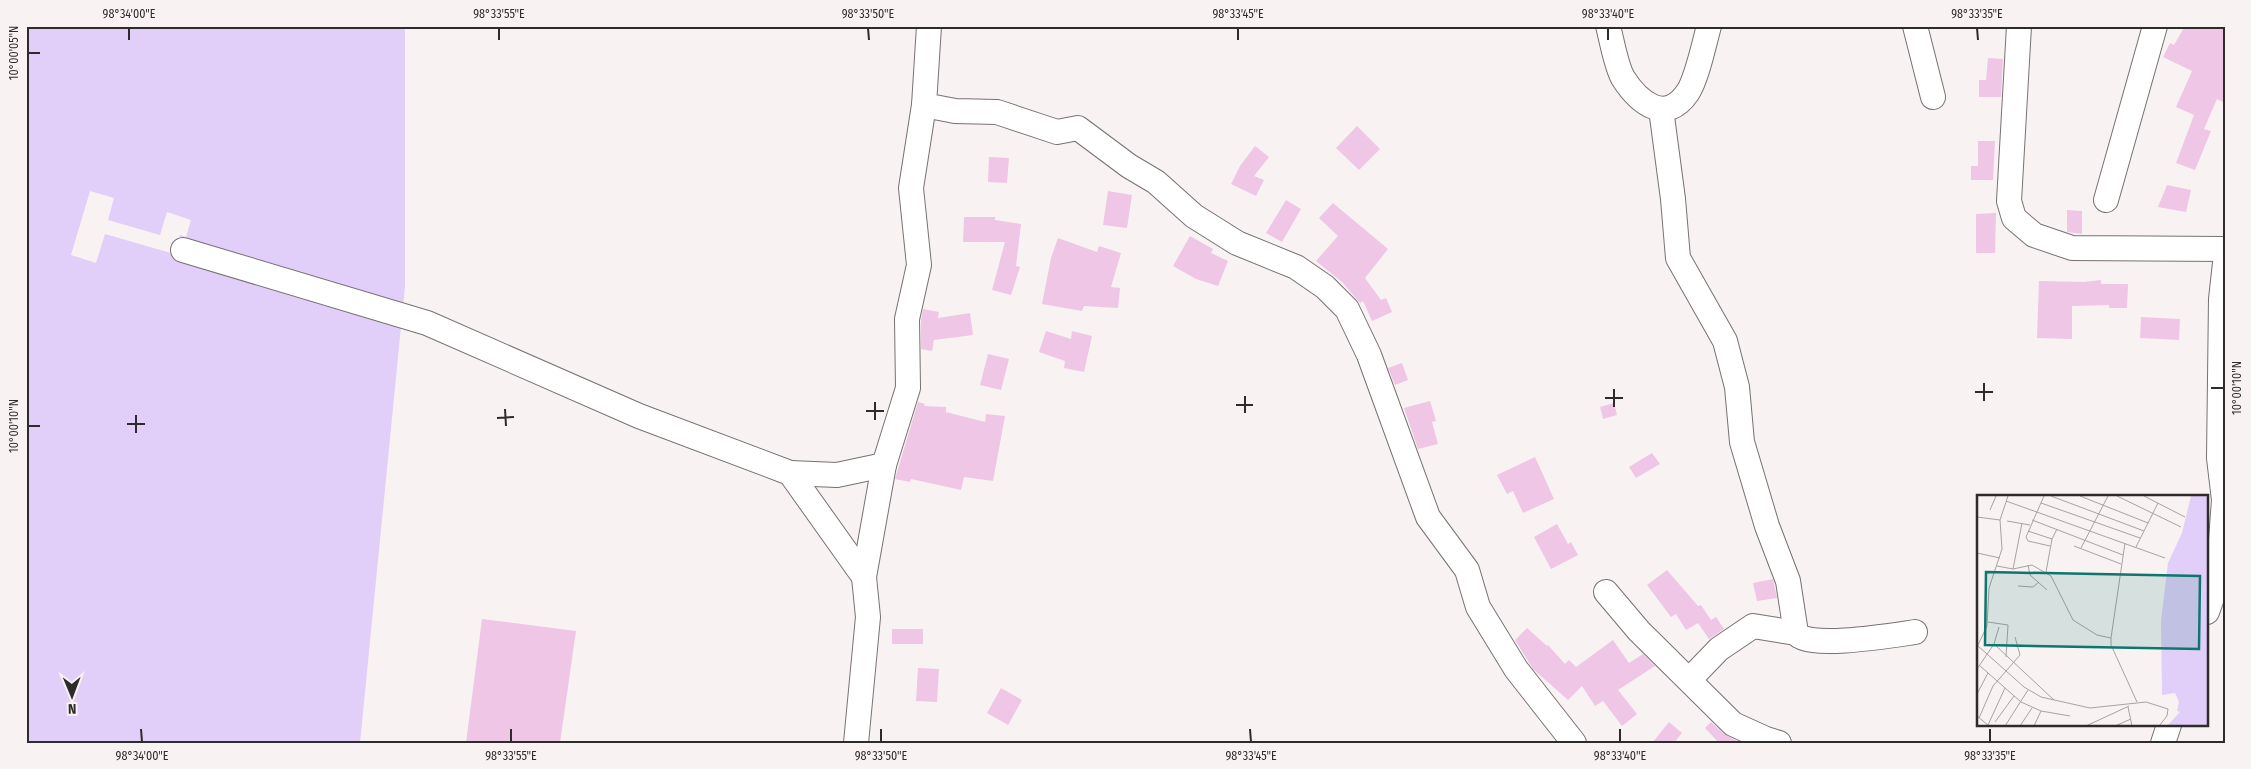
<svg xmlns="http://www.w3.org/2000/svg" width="2251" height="769" viewBox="0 0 2251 769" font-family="'Fira Sans Condensed',sans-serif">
	<rect width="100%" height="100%" fill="#f9f2f3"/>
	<!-- water -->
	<path fill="#e1cef9" d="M26,26H405V286L360,743H26Z"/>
	<!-- pier -->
	<path fill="#f9f2f3" d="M90,191L114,198L108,220L160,235L167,212L191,220L186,237L180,235L179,240L181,256L105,234L96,263L71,255Z"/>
	<!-- building -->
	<g fill="#efc6e5">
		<path d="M2185,26H2225V103L2217,99L2204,129L2211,131L2195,170L2176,163L2194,115L2176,107L2192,71L2163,57L2170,43L2174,45Z"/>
		<path d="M1988,58L2003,59L2001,97H1979V80H1986Z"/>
		<path d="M1357,126L1380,149L1359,170L1336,148Z"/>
		<path d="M1978,141H1995L1993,180H1971V166H1978Z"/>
		<path d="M1255,146L1269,157L1254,176L1264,180L1256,196L1231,184L1240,166Z"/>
		<path d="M989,157L1009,158L1007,183L988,182Z"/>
		<path d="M2167,185L2191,190L2186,212L2158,207Z"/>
		<path d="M1108,191L1132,195L1127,228L1103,225Z"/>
		<path d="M1286,200L1301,209L1282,242L1266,233Z"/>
		<path d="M1333,203L1388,249L1365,278L1381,300L1386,298L1392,312L1372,321L1363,301L1360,303L1342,282L1316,261L1338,236L1319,218Z"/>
		<path d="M2067,210L2082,211V234L2067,232Z"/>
		<path d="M1996,213L1995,253H1976V214Z"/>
		<path d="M964,217H995V220L1021,224L1016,266L1020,267L1011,295L992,290L1005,242H963Z"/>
		<path d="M1190,236L1213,249L1211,253L1228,261L1218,286L1196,279L1173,266Z"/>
		<path d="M1058,238L1097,252L1099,246L1121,253L1111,287L1120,288L1118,308L1084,306L1082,311L1042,304L1051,258Z"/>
		<path d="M2101,280V284H2128L2127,308H2109V305L2072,306V339L2037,338L2039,281L2084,282Z"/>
		<path d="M923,309L939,312L938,318L970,313L973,335L934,340L932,351L921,349V320Z"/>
		<path d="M2141,317L2180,319L2179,340L2140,338Z"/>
		<path d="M1046,331L1071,339L1072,331L1092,336L1084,372L1064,368L1065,361L1039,352Z"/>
		<path d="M988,354L1009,359L1001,390L980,385Z"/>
		<path d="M1402,363L1408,380L1395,385L1388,368Z"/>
		<path d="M1430,401L1436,421L1432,422L1438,444L1418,449L1404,408Z"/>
		<path d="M918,402L925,404L924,406L946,407V412L985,422L986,414L1005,416L993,481L964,477L961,490L911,479L910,482L895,479Z"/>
		<path d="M1614,403L1617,415L1603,419L1600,407Z"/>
		<path d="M1652,453L1660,464L1636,478L1629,467Z"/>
		<path d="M1535,457L1554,499L1523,513L1513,491L1507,494L1497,475Z"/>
		<path d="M1557,524L1568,544L1571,542L1578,555L1551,569L1534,537Z"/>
		<path d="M1667,570L1698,606L1701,605L1711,620L1716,617L1724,629L1709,639L1698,623L1686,630L1676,614L1671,617L1647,585Z"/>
		<path d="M1773,579L1777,598L1757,601L1753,583Z"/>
		<path d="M482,619L576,631L560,743H466Z"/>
		<path d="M1527,628L1547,646L1548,645L1565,664L1569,660L1576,667L1613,640L1629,663L1643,654L1655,666L1618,690L1637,714L1622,726L1603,701L1595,706L1582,686L1568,700L1533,669L1515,640Z"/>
		<rect x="892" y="629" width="31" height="15"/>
		<path d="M918,668L939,669L937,702L916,701Z"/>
		<path d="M1001,688L1022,700L1008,725L987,713Z"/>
		<path d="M1669,722L1682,733L1674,743H1652Z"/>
		<path d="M1711,722L1724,734L1741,743H1719L1705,728Z"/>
	</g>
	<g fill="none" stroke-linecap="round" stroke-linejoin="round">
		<defs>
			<g id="minor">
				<path d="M929,26L924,105L955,111L997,112L1057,132L1078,128L1129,166L1156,182L1194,216L1237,243L1296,267L1325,287L1347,309L1369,355L1428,517L1467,570L1478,607L1516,669L1574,743"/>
				<path d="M1608,26C1612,41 1616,66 1623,78C1639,103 1666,125 1688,92C1697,78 1704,44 1709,26"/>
				<path d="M1915,26L1933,97"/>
				<path d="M2019,26L2009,201L2014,218L2034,235L2072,248L2225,249"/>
				<path d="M1661,109L1673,199L1678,258L1725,341L1737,387L1742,442L1767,526L1788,581L1796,633C1806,650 1894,635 1915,632"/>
				<path d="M2106,200L2155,26"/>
				<path d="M183,250L427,323L639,416L790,473L864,577"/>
				<path d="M790,473L837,475L884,465"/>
				<path d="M1606,592L1639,631L1733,724L1766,739L1779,743"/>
				<path d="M2207,612L2212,598L2221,540L2224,500L2219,458L2221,299L2225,263"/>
				<path d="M1690,679L1719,649L1753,626L1796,633"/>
				<path d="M856,743L868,617L864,577L884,465L908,388L907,319L919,265L911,188L924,105"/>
				<path d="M2163,743L2169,725"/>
			</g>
		</defs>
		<!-- minor casing -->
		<use href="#minor" stroke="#777172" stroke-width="26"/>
		<!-- minor -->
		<use href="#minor" stroke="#fff" stroke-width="24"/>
	</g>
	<!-- ticks -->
	<path fill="none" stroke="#2e2b2c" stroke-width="2" d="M129,28V40M499,28V40M868,28L869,40M1238,28V40M1608,28V40M1977,28L1978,40M28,53H40M1984,383V401M2211,388H2224M1614,389V407M1975,392H1993M1245,396V413M1605,398H1623M875,402V420M1236,405H1253M505,409L506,426M866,411H884M136,415V433M497,418L514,417M127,424H145M28,426H40M141,729L142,742M511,729V742M881,729V742M1250,729L1251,742M1620,729V742M1990,729V742"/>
	<!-- overview -->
	<g transform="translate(1977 495)">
		<rect width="231" height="231" fill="#f9f2f3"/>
		<path d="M214,1H231V231H190L203,217L200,216L202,207L198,198L185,200L184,126L191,68L205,38Z" fill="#e1cef9"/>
		<path fill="none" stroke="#a8a2a3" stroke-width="1" d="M67,1L49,42L51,46L73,51M74,1L167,36M103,1L171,28M140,1L204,32M167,1L208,22M29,6L188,63M64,8L163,43M13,15L19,1M0,22L23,25M55,25L146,60M30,26L53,30M51,36L75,44M97,51L144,69M159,52L181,8M104,53L131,1M0,58L23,63M51,70L53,80L70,95M20,71L36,74L55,70L74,81L96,125L120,140L134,143V150L160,207M36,74L45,28M69,77L75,44L80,34M41,91L56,92L62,87M11,127L31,130L29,162M134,143L148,48M17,149L77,205M1,151L47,192L64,202L113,213L169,207L191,214L190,221L182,231M0,152L10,131L12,93L25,54L23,25L31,1M2,170L44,207L64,216L93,221M0,174L17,149L22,132M0,199L11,178M151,212L155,231M0,221L12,231M2,223L16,191L43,160L38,142M18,227L37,201M11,230L28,193M28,231L51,195M43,231L55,213M57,231L64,216M109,231L152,211M138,231L154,224"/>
		<path fill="#0f766e" fill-opacity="0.15" stroke="#0f766e" stroke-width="2.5" d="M9,77L223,81L222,154L8,150Z"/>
		<rect width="231" height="231" fill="none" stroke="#2e2b2c" stroke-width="2.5"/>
	</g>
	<!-- border -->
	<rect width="2251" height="769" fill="none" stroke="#f9f2f3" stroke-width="55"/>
	<!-- north arrow -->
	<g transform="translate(72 696) rotate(179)" stroke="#f9f2f3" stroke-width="4" paint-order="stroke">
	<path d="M0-4L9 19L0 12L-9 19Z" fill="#2e2b2c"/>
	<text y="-8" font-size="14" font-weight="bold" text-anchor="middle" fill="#2e2b2c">N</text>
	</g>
	<rect x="28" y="28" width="2196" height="714" fill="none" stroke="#2e2b2c" stroke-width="2"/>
	<g font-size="12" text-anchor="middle" fill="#2e2b2c">
		<text x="129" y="18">98°34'00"E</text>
		<text x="499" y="18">98°33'55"E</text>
		<text x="868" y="18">98°33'50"E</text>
		<text x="1238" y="18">98°33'45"E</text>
		<text x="1608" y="18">98°33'40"E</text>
		<text x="1977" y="18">98°33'35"E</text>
		<text transform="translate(14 53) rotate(-90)" y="4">10°00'05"N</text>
		<text transform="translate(2237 388) rotate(-90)" y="4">10°00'10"N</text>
		<text transform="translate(14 426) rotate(-90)" y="4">10°00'10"N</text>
		<text x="142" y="760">98°34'00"E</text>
		<text x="511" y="760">98°33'55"E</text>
		<text x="881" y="760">98°33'50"E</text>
		<text x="1251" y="760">98°33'45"E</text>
		<text x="1620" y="760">98°33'40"E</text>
		<text x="1990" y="760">98°33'35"E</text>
	</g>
</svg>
